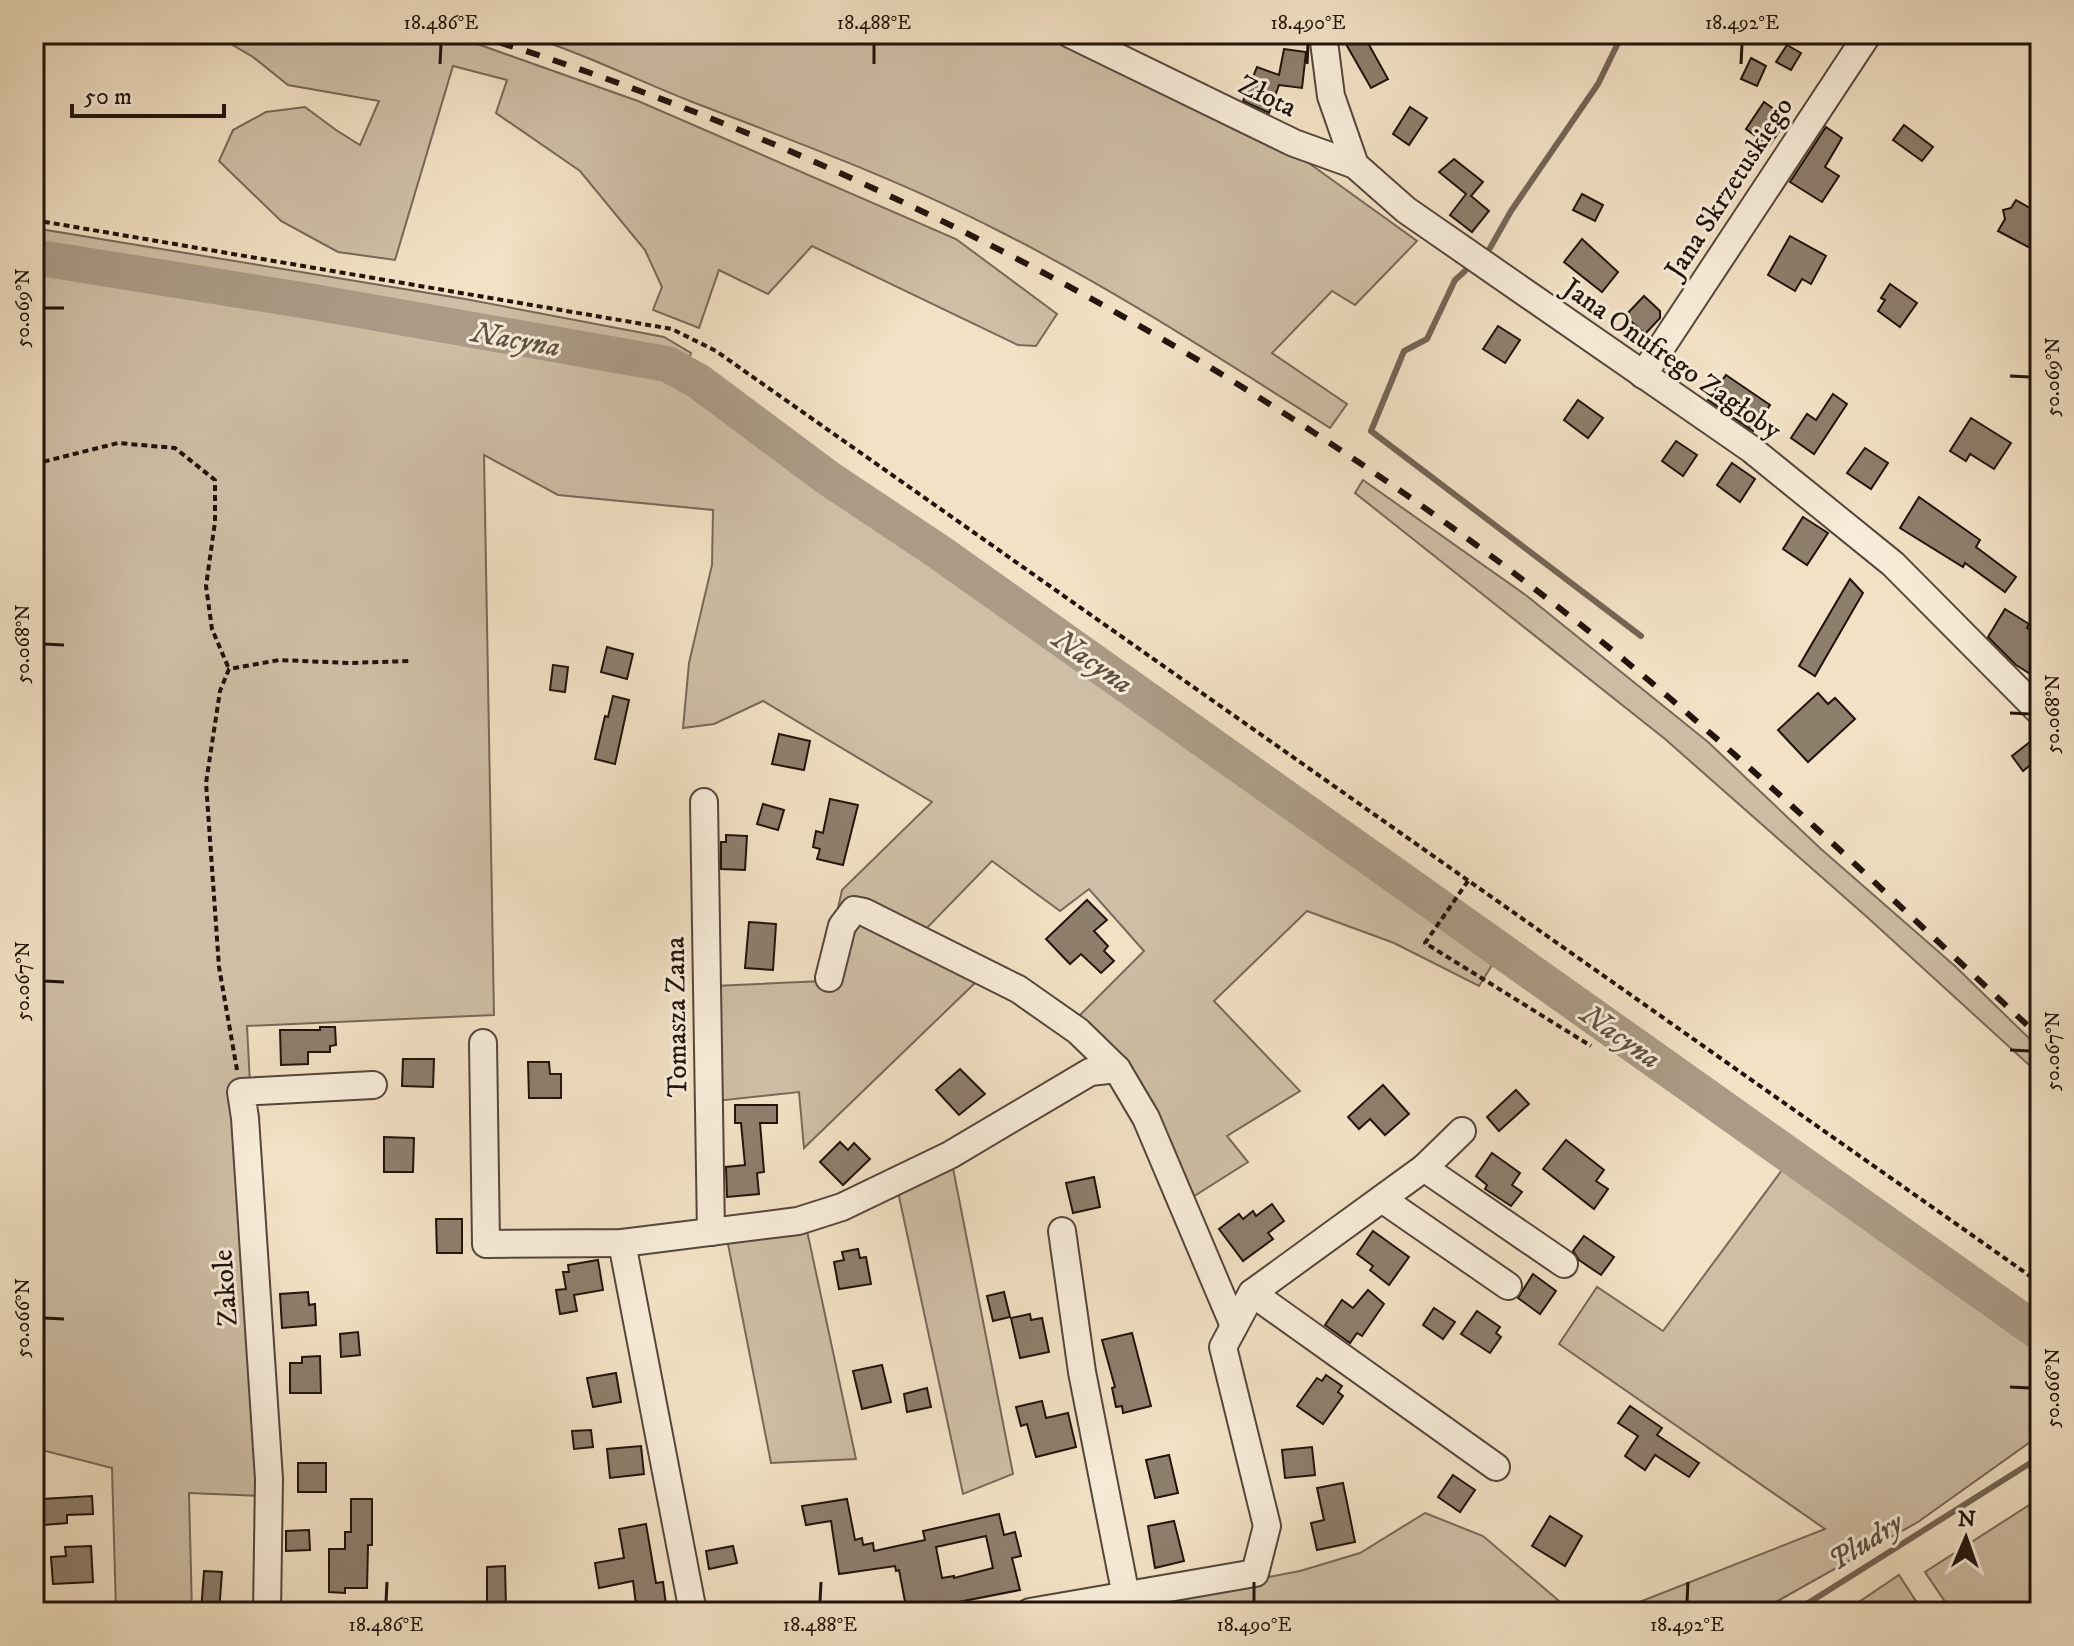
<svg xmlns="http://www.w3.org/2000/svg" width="2074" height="1646" viewBox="0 0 2074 1646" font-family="'IM FELL DW Pica',serif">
	<rect width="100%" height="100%" fill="#f2e1c4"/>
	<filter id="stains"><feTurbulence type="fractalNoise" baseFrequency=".0025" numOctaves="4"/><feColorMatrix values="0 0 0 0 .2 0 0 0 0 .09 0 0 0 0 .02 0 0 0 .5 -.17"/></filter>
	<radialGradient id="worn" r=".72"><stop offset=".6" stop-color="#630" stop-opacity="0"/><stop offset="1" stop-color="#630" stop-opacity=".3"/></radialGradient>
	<!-- green -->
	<g fill="#cebea5" stroke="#786859" stroke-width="2">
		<path d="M214,34L452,35L638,101L956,239L1057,314L1036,346L1018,345L812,246L768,294L719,270L699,328L653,310L662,287L645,250L580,171L496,113L507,80L453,66L395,260L338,252L281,221L219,161L233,130L266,112L305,107L336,130L360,145L379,101L288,85L253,57Z"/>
		<path d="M521,34H1047L1090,57L1306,161L1417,241L1355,305L1332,291L1272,353L1347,404L1330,428C1221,359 1112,288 997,230C898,179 793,141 690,101C634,79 579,51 521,34Z"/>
		<path d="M34,228L465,299L664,337L691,353L687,366L669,357L34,247Z"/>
		<path d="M34,263L659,370L725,410L1492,965L1479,986L1394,943L1307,911L1214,1001L1300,1091L1227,1136L1248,1162L1191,1198L1116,1055L1080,1015L1144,951L1089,889L1060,911L992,861L916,939L976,982L804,1148L799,1092L716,1101L714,986L822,981L842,890L932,802L763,701L714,724L683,728L689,663L712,565L713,510L558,495L484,455L494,1015L247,1026L250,1084L232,1082L259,1496L189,1493L192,1612H116L112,1468L34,1448Z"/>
		<path d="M1363,480L1527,596L1708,742L1821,849L1956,967L2040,1049V1075L1867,917L1665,739L1355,493Z"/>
		<path d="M952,1163L1013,1474L963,1494L897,1187Z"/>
		<path d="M1782,1170L2040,1353V1435L1918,1522L1758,1612H1614L1825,1529L1559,1344L1597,1287L1663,1331Z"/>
		<path d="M806,1226L856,1459L771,1463L727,1239Z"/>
		<path d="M2040,1498V1612H1952L1925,1572Z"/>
		<path d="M1425,1513L1483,1536L1572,1612H1087L1300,1571L1360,1553Z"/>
		<path d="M1899,1575L1923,1612H1844Z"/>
	</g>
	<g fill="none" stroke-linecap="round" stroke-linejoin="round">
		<!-- stream -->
		<g stroke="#746556" stroke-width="6">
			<path d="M1490,248L1511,211L1598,84L1622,35"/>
			<path d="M1465,271L1455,280L1427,339L1404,351L1371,431L1641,636"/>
			<path d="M1644,1052L1645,1035"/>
			<path d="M1794,1612L2040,1457"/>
		</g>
		<!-- river -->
		<path stroke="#ab9b86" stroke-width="36" d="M34,257L314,302L667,364L698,381L828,478L939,552L2040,1333"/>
	</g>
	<!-- building -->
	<g fill="#8e7e6c" stroke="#21130d" stroke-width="2" fill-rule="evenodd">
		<path d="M1363,34L1388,79L1371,88L1346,44Z"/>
		<path d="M1787,45L1801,53L1791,70L1776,62Z"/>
		<path d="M1284,49L1306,52L1302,88L1279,85L1269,113L1243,101L1257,67L1279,75Z"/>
		<path d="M1751,58L1766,66L1757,86L1741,79Z"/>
		<path d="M1764,102L1788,119L1769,146L1746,129Z"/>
		<path d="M1410,107L1427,118L1409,145L1393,134Z"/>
		<path d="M1904,125L1933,147L1922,161L1893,140Z"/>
		<path d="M1826,127L1842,138L1825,167L1839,176L1822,202L1790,182Z"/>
		<path d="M1454,159L1483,182L1471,196L1489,211L1472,232L1450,215L1466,194L1439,172Z"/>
		<path d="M1582,194L1603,205L1595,221L1573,210Z"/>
		<path d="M2016,200L2040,214V231L2030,248L1998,231L2005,219L2003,210L2011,208Z"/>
		<path d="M1790,236L1826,256L1811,284L1802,279L1795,291L1768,275Z"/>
		<path d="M1582,239L1618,272L1602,292L1564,262Z"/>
		<path d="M1890,284L1917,303L1900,327L1878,311L1885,300L1881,298Z"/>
		<path d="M1644,296L1660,311V318L1645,334L1625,316Z"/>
		<path d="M1498,326L1520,340L1505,363L1483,349Z"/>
		<path d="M1726,375L1770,405L1753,431L1708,400Z"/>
		<path d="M1833,394L1847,404L1814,454L1791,438L1807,414L1816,420Z"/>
		<path d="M1578,400L1603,418L1588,438L1564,420Z"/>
		<path d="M1971,418L2011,443L1994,469L1970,454L1966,461L1950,451Z"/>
		<path d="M1676,441L1697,455L1683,476L1662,461Z"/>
		<path d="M1865,448L1888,463L1871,489L1847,473Z"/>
		<path d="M1732,463L1755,479L1740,502L1717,485Z"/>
		<path d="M1919,497L1980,540L1976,547L2016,577L2005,592L1965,563L1963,567L1900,528Z"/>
		<path d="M1803,517L1828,533L1807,565L1783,549Z"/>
		<path d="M1850,579L1863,593L1815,676L1799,666Z"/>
		<path d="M2005,609L2029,624L2027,628L2040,636V680L2016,665L1988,637Z"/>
		<path d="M607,647L633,654L627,679L601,672Z"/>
		<path d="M553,665L568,667L565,692L550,690Z"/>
		<path d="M1818,693L1828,704L1835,698L1855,719L1808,762L1778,730Z"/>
		<path d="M613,696L629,700L615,764L595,759L605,716L608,717Z"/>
		<path d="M779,734L810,741L804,770L772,764Z"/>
		<path d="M2040,734V757L2023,771L2012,756Z"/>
		<path d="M830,799L858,805L843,865L817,859L820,849L813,847L816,831L823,833Z"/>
		<path d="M763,804L784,810L778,830L757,824Z"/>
		<path d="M726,835L747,836L745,870L721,869V842H726Z"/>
		<path d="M1087,900L1107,920L1094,931L1108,946L1104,951L1114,961L1101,973L1081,954L1070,964L1046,939Z"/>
		<path d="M749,922L776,924L773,970L745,968Z"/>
		<path d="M320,1027H335L336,1045L330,1046V1052H308V1064L281,1065L280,1030H320Z"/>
		<path d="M403,1059H434L433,1087L402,1086Z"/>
		<path d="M528,1062H549L550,1074H561V1098H529Z"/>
		<path d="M960,1069L985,1094L959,1115L936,1090Z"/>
		<path d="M1383,1085L1409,1114L1385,1135L1370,1119L1359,1129L1348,1117Z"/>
		<path d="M1516,1090L1529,1104L1499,1131L1487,1117Z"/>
		<path d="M735,1105H777V1123H760L764,1172L757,1173L759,1194L727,1197L726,1167L745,1165L741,1123H735Z"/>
		<path d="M384,1137L414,1138L413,1172H384Z"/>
		<path d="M1566,1140L1604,1170L1596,1181L1608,1189L1594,1209L1543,1169Z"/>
		<path d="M840,1142L848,1150L854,1143L870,1159L843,1185L820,1162Z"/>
		<path d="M1492,1153L1520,1173L1512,1185L1522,1192L1511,1206L1485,1189L1487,1185L1476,1176Z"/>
		<path d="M1094,1177L1100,1207L1073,1213L1066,1183Z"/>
		<path d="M1272,1204L1284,1221L1268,1233L1273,1239L1243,1261L1219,1229L1239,1214L1243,1219L1253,1211L1256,1216Z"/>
		<path d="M436,1219H462V1253H437Z"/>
		<path d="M1373,1231L1409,1257L1389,1285L1370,1270L1373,1266L1357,1254Z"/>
		<path d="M1584,1236L1614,1257L1601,1275L1579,1260L1573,1251Z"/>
		<path d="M858,1249L860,1258L866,1257L871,1284L839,1289L834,1262L844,1260L842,1252Z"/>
		<path d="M598,1260L603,1290L574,1295L577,1311L560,1314L556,1290L566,1289L563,1272H569L568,1265Z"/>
		<path d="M1533,1274L1556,1291L1540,1314L1518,1298Z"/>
		<path d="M1368,1290L1384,1304L1362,1336L1357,1333L1350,1343L1325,1325L1342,1300L1353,1308Z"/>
		<path d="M308,1292L309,1305L315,1304L316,1325L282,1328L280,1294Z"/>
		<path d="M1004,1292L1010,1317L993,1321L987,1296Z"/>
		<path d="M1434,1308L1455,1322L1443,1339L1423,1325Z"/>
		<path d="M1477,1311L1500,1327L1496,1333L1501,1337L1490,1353L1461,1334Z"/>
		<path d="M1030,1314L1031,1320L1042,1318L1049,1352L1020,1358L1011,1318Z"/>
		<path d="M358,1332L360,1355L341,1357L340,1334Z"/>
		<path d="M1132,1333L1151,1406L1123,1413L1122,1406L1116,1407L1112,1388L1115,1387L1102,1340Z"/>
		<path d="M320,1356L321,1393H290V1363H302V1357Z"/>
		<path d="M882,1365L891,1402L862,1409L853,1371Z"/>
		<path d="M616,1373L621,1402L593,1407L587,1378Z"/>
		<path d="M1326,1375L1342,1386L1338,1392L1343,1396L1323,1424L1297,1406L1317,1378L1322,1381Z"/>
		<path d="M927,1388L931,1407L907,1412L904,1394Z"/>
		<path d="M1042,1401L1046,1418L1068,1413L1076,1447L1036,1457L1027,1424L1021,1426L1016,1407Z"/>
		<path d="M1630,1406L1662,1428L1657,1435L1699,1463L1689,1477L1655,1455L1645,1470L1625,1456L1638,1436L1618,1423Z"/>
		<path d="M591,1430L593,1447L574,1449L572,1431Z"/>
		<path d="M641,1446L644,1474L610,1478L607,1449Z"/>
		<path d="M1312,1447L1315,1475L1285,1478L1282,1450Z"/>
		<path d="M1169,1455L1178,1493L1155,1498L1146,1460Z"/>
		<rect x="298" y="1463" width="28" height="29"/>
		<path d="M1453,1475L1475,1490L1460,1512L1438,1497Z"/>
		<path d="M1343,1483L1355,1542L1317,1550L1311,1523L1324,1520L1317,1488Z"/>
		<path d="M92,1496L93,1514L67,1515V1523L44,1525L42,1499Z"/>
		<path d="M351,1499H372V1545H368L367,1588H345V1593L329,1592V1549H345V1532H351Z"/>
		<path d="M847,1499L855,1540L862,1538L863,1545L873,1543L874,1551L925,1540L923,1531L999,1514L1004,1535L1015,1532L1021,1556L1012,1558L1020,1590L907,1612L899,1570L896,1571L895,1566L839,1574L831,1521L806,1525L802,1506ZM986,1536L993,1568L954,1578V1576L942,1578L936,1547Z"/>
		<path d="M1550,1516L1582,1536L1565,1566L1532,1546Z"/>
		<path d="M1174,1521L1184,1561L1155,1568L1148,1526Z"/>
		<path d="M646,1524L656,1583L663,1582L667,1612H637L633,1581L599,1588L595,1563L624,1558L619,1529Z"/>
		<path d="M309,1530L310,1550L286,1551V1531Z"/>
		<path d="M91,1546L93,1582L53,1584L51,1557L66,1556L65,1547Z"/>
		<path d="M733,1546L737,1563L709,1569L706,1551Z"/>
		<path d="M505,1566L506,1608L487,1609V1567Z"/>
		<path d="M204,1571L222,1572L219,1612H201Z"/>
	</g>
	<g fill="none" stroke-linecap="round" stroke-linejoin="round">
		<defs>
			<g id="minor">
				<path d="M1070,34L1294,143L1355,165"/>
				<path d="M1323,34L1331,96L1355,165L1406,210L1751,449L1893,564L2040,712"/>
				<path d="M1643,375L1868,34"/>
				<path d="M704,802L711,1232"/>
				<path d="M829,978L842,926L854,910L864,912L1018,989L1078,1031L1117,1069"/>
				<path d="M483,1043L486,1244L622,1243L798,1221L842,1207L950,1155L1090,1072L1117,1069L1146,1118L1234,1326"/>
				<path d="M1424,1168L1564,1264"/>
				<path d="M1382,1199L1508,1286"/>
				<path d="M1062,1231L1082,1372L1126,1596"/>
				<path d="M622,1243L693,1612"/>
				<path d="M1252,1293L1496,1467"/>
				<path d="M267,1612L269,1479L245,1118L241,1092L373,1085"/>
				<path d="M1030,1612L1255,1573L1267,1526L1223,1347L1252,1293L1424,1168L1462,1131"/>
			</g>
		</defs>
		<!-- minor casing -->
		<use href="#minor" stroke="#55463b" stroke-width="30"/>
		<!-- path -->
		<g stroke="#21130d" stroke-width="4" stroke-dasharray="6 4" stroke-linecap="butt">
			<path d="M34,220L672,329L716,351L2040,1283"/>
			<path d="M34,464L118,443L175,448L215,480V522L206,586L212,629L229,669"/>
			<path d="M1468,881L1425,943L1591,1046"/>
			<path d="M237,1070L219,967L206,783L220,691L229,669L279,660L349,663L410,661"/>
		</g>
		<!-- minor -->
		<use href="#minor" stroke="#f7ecd9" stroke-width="26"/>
		<!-- rail -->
		<path stroke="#21130d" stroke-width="6" stroke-dasharray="14 14" stroke-linecap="butt" d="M473,34C872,158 1248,362 1576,621C1739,750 1888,896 2040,1037"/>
	</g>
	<!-- ticks -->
	<path fill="none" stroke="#21130d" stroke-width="3" d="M440,64L441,44M874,64V44M1307,64L1308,44M1741,64L1742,44M44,308H64M2010,376L2030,377M44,644L64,645M2010,713L2030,714M44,981L64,982M2010,1050L2030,1051M44,1318L64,1319M2010,1387L2030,1388M386,1602L387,1582M820,1602L821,1582M1254,1602V1582M1687,1602L1688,1582"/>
	<g text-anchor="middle" stroke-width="6" stroke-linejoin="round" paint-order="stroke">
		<!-- street labels -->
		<g font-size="28" fill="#21130d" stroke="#f7ecd9">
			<text transform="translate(1268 95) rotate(26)" y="10">Złota</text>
			<text transform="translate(1728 187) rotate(-57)" y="10">Jana Skrzetuskiego</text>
			<text transform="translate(1673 358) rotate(35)" y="10">Jana Onufrego Zagłoby</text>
			<text transform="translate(675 1017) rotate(-91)" y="10">Tomasza Zana</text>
			<text transform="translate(224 1288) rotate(-94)" y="10">Zakole</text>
		</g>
		<!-- water labels -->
		<g font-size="30" font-style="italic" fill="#5f5043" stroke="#f7ecd9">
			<text transform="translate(516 339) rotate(10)" y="10">Nacyna</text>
			<text transform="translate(1093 661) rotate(35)" y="10">Nacyna</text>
			<text transform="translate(1621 1036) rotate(35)" y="10">Nacyna</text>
			<text transform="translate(1865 1541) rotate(-32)" y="10">Pludry</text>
		</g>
	</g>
	<!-- margin -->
	<rect width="2074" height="1646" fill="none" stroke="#f2e1c4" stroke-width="88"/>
	<!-- north arrow -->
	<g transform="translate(1966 1538) rotate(2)" stroke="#f7ecd9" stroke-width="6" paint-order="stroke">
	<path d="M0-6L14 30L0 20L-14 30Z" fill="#21130d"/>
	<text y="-12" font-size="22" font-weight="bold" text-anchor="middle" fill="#21130d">N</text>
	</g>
	<!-- scale -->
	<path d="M72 104v12h152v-12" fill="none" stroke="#21130d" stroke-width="4"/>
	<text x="84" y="104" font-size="24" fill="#21130d" stroke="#f7ecd9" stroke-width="6" paint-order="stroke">50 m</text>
	<rect x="44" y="44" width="1986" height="1558" fill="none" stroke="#21130d" stroke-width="3"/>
	<g font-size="20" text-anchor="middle" fill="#21130d">
		<text x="441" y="29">18.486°E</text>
		<text x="874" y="29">18.488°E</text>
		<text x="1308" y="29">18.490°E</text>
		<text x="1742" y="29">18.492°E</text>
		<text transform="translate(22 308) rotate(-90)" y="7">50.069°N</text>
		<text transform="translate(2052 377) rotate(-90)" y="7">50.069°N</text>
		<text transform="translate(22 644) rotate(-90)" y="7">50.068°N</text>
		<text transform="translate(2052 714) rotate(-90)" y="7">50.068°N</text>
		<text transform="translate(22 981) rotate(-90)" y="7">50.067°N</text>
		<text transform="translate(2052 1051) rotate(-90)" y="7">50.067°N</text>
		<text transform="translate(22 1318) rotate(-90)" y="7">50.066°N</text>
		<text transform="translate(2052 1388) rotate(-90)" y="7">50.066°N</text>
		<text x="386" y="1631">18.486°E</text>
		<text x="820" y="1631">18.488°E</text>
		<text x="1254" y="1631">18.490°E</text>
		<text x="1687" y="1631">18.492°E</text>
	</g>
	<rect width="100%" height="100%" filter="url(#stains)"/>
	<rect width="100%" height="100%" fill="url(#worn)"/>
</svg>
